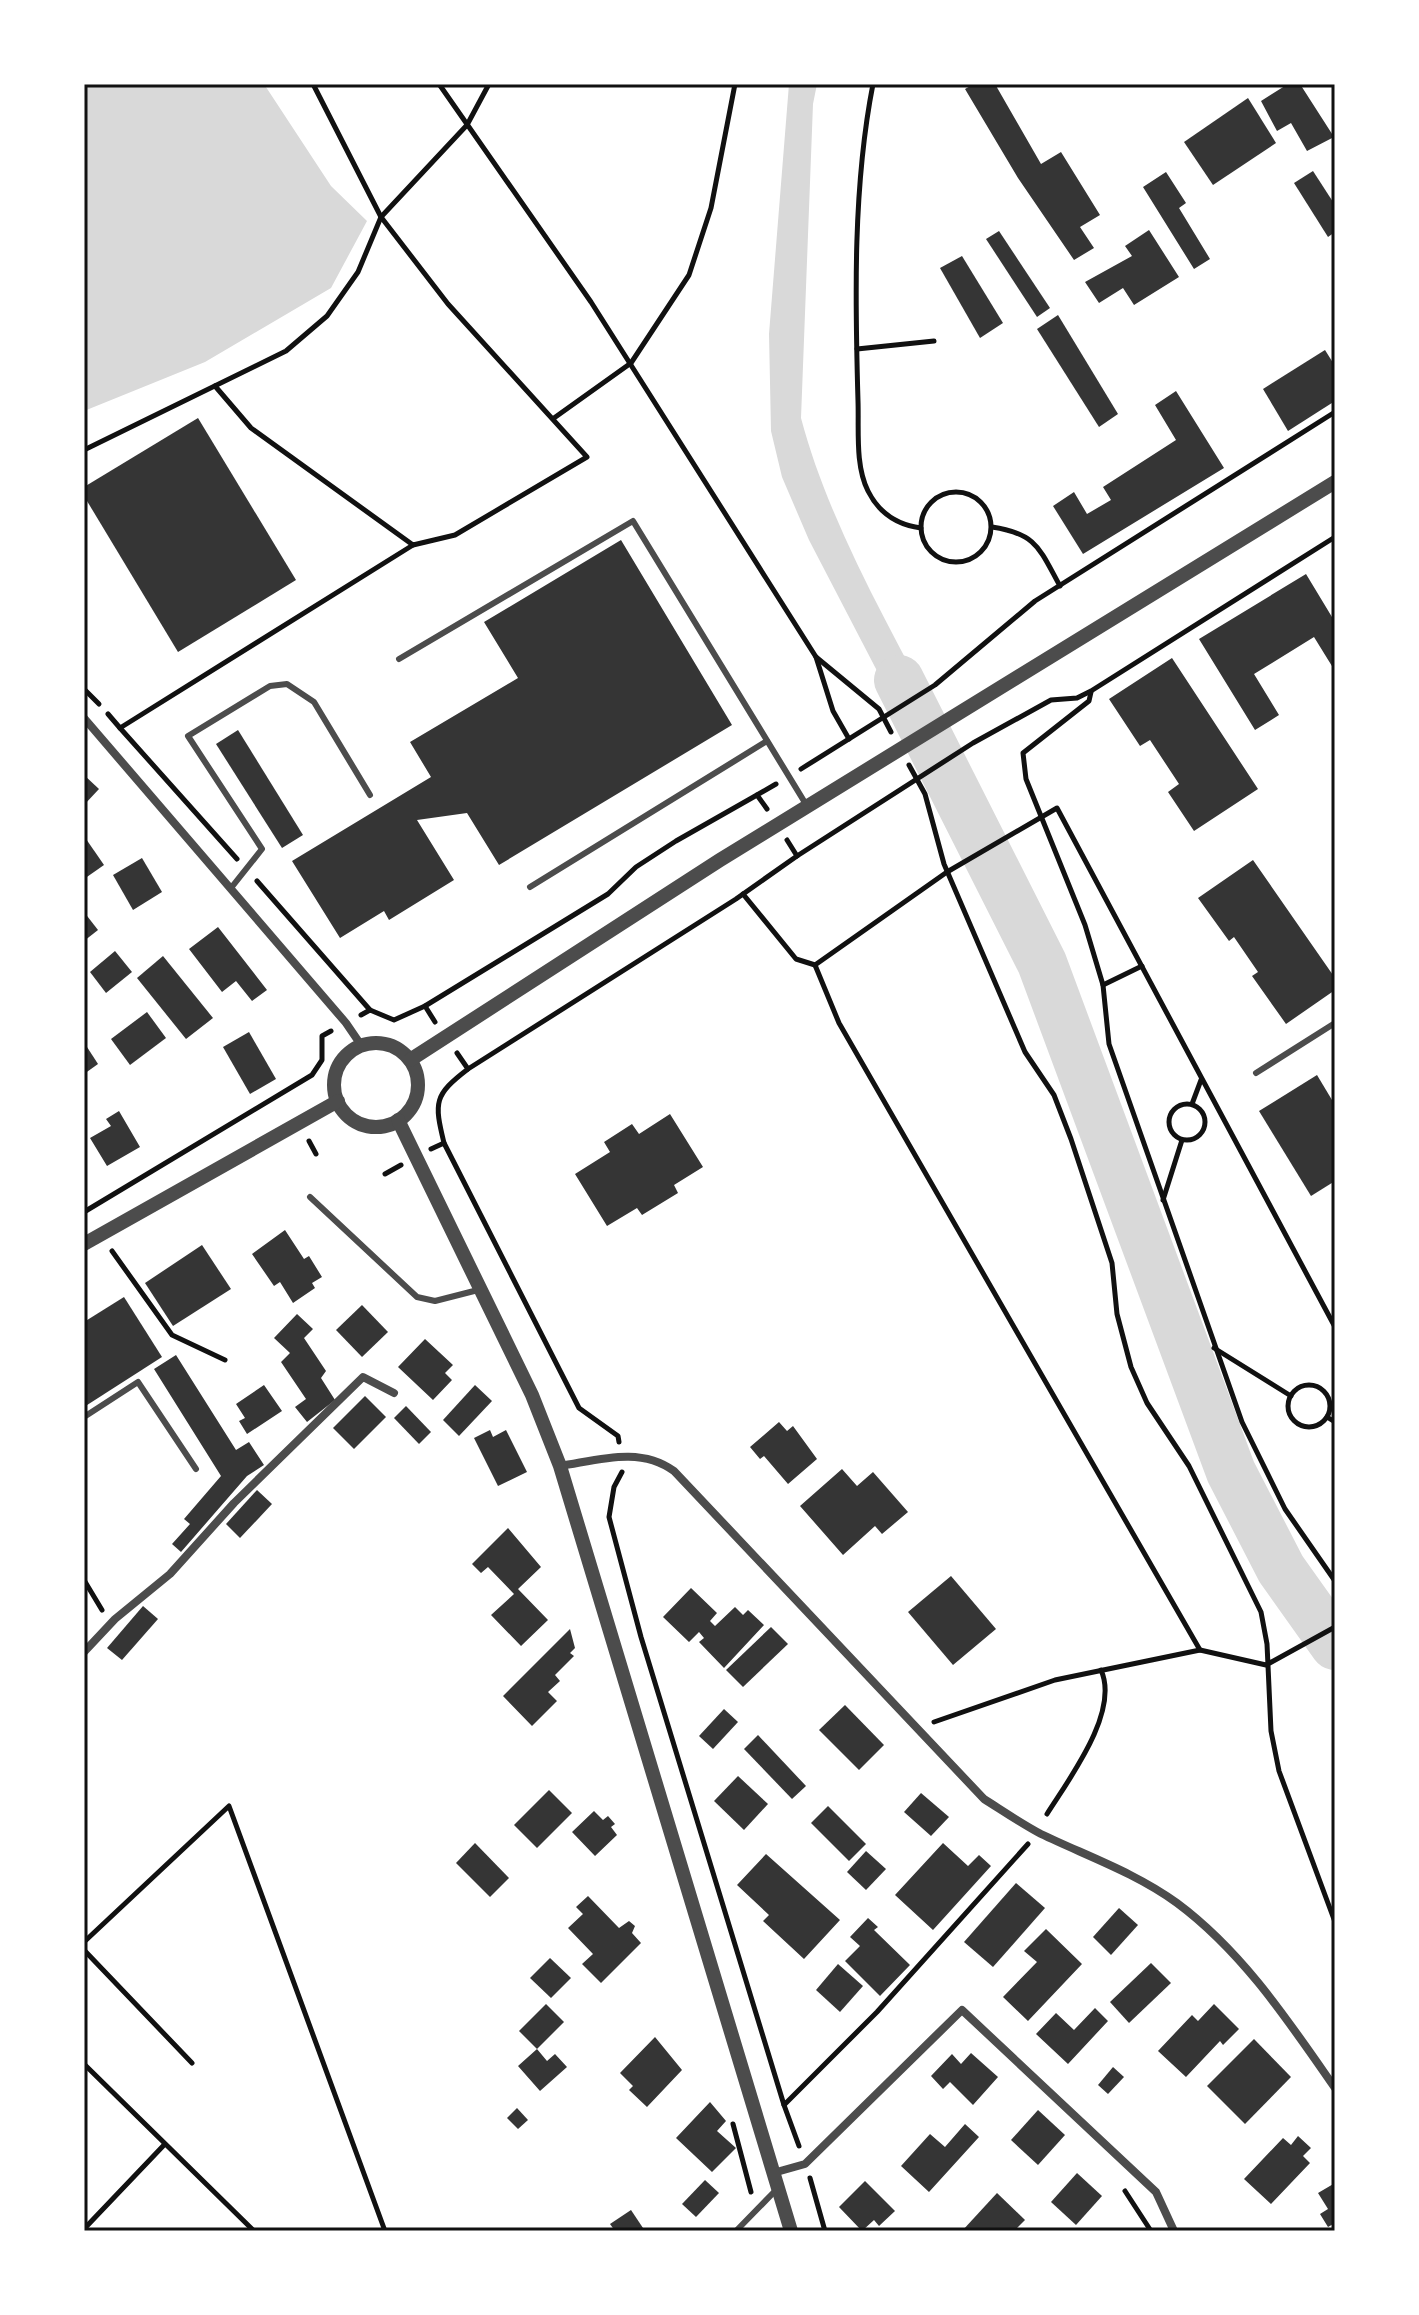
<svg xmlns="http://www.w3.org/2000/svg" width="1419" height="2315" viewBox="0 0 1419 2315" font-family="Quicksand,sans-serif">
	<rect width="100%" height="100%" fill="#fff"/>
	<!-- water -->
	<g fill="#d9d9d9">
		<path d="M84,84H264L331,186L367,221L331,288L205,362L84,411Z"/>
		<path d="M789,84H817L813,104L801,418C829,524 891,629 941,726L914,742L809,540L782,477L771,431L769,334Z"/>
	</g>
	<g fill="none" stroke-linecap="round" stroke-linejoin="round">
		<!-- river -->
		<path stroke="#d9d9d9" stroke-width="50" d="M899,680L1042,963L1231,1472L1281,1569L1335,1645"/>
	</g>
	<!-- building -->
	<g fill="#353535">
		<path d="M974,84H995L1041,164L1061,152L1100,215L1080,227L1094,248L1074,260L1018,178L965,89Z"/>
		<path d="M1288,84H1300L1334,137L1307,151L1291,123L1277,131L1261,101Z"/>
		<path d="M1248,98L1276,143L1213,185L1184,142Z"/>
		<path d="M1313,171L1335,205V232L1328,237L1294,183Z"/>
		<path d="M1166,172L1186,203L1179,208L1210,259L1194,269L1143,187Z"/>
		<path d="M1149,230L1179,277L1134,305L1123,288L1099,303L1085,282L1132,256L1125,246Z"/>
		<path d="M999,231L1050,308L1037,317L986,239Z"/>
		<path d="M962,256L1003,323L980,338L940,268Z"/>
		<path d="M1058,315L1118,414L1099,427L1037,329Z"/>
		<path d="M1325,350L1335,366V401L1288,431L1263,389Z"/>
		<path d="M1176,391L1224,468L1083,554L1053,506L1074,492L1087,514L1111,500L1103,487L1176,440L1155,405Z"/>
		<path d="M198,418L296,580L178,652L84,496V487Z"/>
		<path d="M621,540L732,725L499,865L467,813L417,820L454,880L389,920L384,911L340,938L292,861L431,777L410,742L518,678L484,622Z"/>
		<path d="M1306,574L1335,622V671L1314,637L1254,674L1279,715L1255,730L1199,639Z"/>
		<path d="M1172,658L1258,789L1194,831L1168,792L1179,784L1150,740L1140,746L1109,699Z"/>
		<path d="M238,730L303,835L282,848L216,744Z"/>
		<path d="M84,775L99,789L84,805Z"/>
		<path d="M84,836L104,865L84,879Z"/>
		<path d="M142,858L162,892L133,910L113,875Z"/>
		<path d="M1253,860L1335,978V990L1286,1024L1252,976L1258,972L1234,937L1229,941L1198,898Z"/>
		<path d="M84,912L98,930L84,941Z"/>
		<path d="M218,927L267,990L252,1001L236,981L222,992L189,949Z"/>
		<path d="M115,951L132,972L106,993L90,972Z"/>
		<path d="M163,956L213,1018L186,1039L137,978Z"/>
		<path d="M147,1012L166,1038L130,1065L111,1039Z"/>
		<path d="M249,1032L276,1079L250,1094L223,1047Z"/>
		<path d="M87,1047L98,1064L84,1074V1049Z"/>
		<path d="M1317,1075L1335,1105V1181L1311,1196L1259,1111Z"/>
		<path d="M119,1111L140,1147L107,1166L90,1138L111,1126L106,1119Z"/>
		<path d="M670,1114L703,1167L674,1185L678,1193L642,1215L637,1208L607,1226L575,1174L610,1152L604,1142L632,1124L639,1134Z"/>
		<path d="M285,1230L304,1259L309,1256L322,1277L312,1283L315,1288L293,1303L280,1282L274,1286L252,1254Z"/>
		<path d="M202,1245L231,1289L173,1326L145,1283Z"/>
		<path d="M124,1297L162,1357L84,1407V1322Z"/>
		<path d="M362,1305L388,1332L362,1357L336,1330Z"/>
		<path d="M297,1314L313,1329L304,1338L326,1371L321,1378L335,1400L307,1422L295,1407L306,1399L281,1362L290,1353L274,1338Z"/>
		<path d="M425,1339L453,1365L445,1373L452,1380L433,1400L398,1367Z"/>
		<path d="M176,1355L236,1450L249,1442L264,1465L247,1476L181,1552L172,1544L190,1524L184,1519L221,1476L154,1369Z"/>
		<path d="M264,1385L282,1411L247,1434L239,1421L245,1418L236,1404Z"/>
		<path d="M475,1385L492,1401L459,1436L443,1420Z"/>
		<path d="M365,1396L386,1417L354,1449L333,1428Z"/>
		<path d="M406,1406L431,1432L419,1444L394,1418Z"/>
		<path d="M779,1422L787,1431L793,1426L817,1459L788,1484L764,1456L760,1459L750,1447Z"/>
		<path d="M490,1430L493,1437L506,1430L527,1472L498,1486L474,1438Z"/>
		<path d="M842,1469L857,1486L873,1472L908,1512L882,1534L875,1526L843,1555L800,1506Z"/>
		<path d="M257,1490L272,1504L240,1538L226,1524Z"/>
		<path d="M508,1528L541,1567L518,1589L548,1620L521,1646L491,1615L514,1594L488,1567L481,1573L472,1564Z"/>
		<path d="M951,1576L996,1629L953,1665L908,1612Z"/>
		<path d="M691,1588L717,1613L710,1621L715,1626L735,1607L743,1615L748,1610L764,1625L724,1668L699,1642L704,1638L699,1632L689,1642L663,1617Z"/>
		<path d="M143,1606L158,1619L122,1660L107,1648Z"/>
		<path d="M771,1627L788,1644L743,1687L726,1670Z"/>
		<path d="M570,1629L575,1648L570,1653L574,1656L555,1675L560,1681L548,1692L557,1701L532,1726L503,1696Z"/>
		<path d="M845,1705L884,1745L859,1770L819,1730Z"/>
		<path d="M724,1709L738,1722L713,1749L699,1736Z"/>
		<path d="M758,1735L806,1786L792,1799L744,1749Z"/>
		<path d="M738,1776L768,1804L744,1830L714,1801Z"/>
		<path d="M549,1790L572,1813L537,1848L514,1825Z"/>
		<path d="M921,1793L949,1817L931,1836L904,1812Z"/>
		<path d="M828,1806L866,1844L849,1861L811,1823Z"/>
		<path d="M594,1811L603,1820L608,1816L615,1824L611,1827L617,1835L595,1856L572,1832Z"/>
		<path d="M475,1843L509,1878L490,1897L456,1863Z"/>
		<path d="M943,1843L968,1866L979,1855L991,1866L933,1930L895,1895Z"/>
		<path d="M866,1851L886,1869L866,1890L847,1872Z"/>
		<path d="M766,1854L840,1920L804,1959L763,1921L769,1915L737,1885Z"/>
		<path d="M1016,1883L1045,1908L993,1967L964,1942Z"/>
		<path d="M588,1896L619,1928L629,1921L635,1926L632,1933L641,1943L601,1983L582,1964L593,1954L568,1928L583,1914L576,1907Z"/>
		<path d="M1119,1908L1138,1925L1111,1955L1093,1937Z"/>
		<path d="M868,1918L878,1927L874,1930L910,1965L880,1996L845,1961L860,1946L850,1937Z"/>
		<path d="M1046,1929L1082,1964L1028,2021L1003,1997L1037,1962L1024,1951Z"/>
		<path d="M550,1958L571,1978L551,1998L530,1978Z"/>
		<path d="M1151,1963L1171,1983L1129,2023L1110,2002Z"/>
		<path d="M838,1964L863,1986L840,2012L816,1990Z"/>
		<path d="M546,2004L564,2022L537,2049L519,2031Z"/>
		<path d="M1214,2004L1239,2029L1223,2045L1220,2041L1186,2077L1158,2051L1192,2015L1198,2021Z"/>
		<path d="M1095,2008L1108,2021L1068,2064L1036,2034L1056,2013L1074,2030Z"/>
		<path d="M655,2037L682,2070L647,2107L629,2090L633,2086L620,2073Z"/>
		<path d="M1254,2039L1291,2077L1245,2124L1207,2086Z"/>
		<path d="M537,2049L547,2061L555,2054L567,2067L540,2091L518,2066Z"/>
		<path d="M971,2053L998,2077L973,2105L950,2082L943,2089L931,2076L952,2054L961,2064Z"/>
		<path d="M1113,2067L1124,2077L1108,2094L1098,2085Z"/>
		<path d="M710,2102L726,2121L717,2131L736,2148L712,2172L676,2138Z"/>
		<path d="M517,2108L528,2120L518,2129L507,2118Z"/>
		<path d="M1038,2110L1065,2135L1038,2165L1011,2140Z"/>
		<path d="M965,2124L979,2137L929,2192L901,2166L930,2134L945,2147Z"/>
		<path d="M1298,2136L1311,2148L1303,2156L1310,2163L1271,2204L1244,2179L1283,2138L1291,2145Z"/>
		<path d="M1077,2173L1102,2196L1076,2225L1051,2202Z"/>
		<path d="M705,2180L719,2193L696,2217L682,2204Z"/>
		<path d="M865,2181L895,2211L879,2226L874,2220L862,2231L839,2207Z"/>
		<path d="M1335,2183V2223L1328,2227L1320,2214L1328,2209L1318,2193Z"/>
		<path d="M997,2193L1025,2220L1014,2231H962Z"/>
		<path d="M631,2210L645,2231H615L610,2224Z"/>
	</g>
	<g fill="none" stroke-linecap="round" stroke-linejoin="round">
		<!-- path -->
		<g stroke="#111" stroke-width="5">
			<path d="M439,84L591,302L816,657L833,711L849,739"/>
			<path d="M873,84C853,186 855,297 858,401C859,430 855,465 868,491C879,513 898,525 921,528"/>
			<path d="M857,349L934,341"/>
			<path d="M215,386L251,428L413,545L455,535L587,457L448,304L381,217L313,84"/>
			<path d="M554,418L631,363L689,275L711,208L735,84"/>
			<path d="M84,450L286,351L327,316L358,272L381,217L467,125L489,84"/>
			<circle cx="956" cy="527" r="35"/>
			<path d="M992,527C1037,534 1039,548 1060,586"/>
			<path d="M816,657L879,709L891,732"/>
			<path d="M84,689L99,704"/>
			<path d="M1091,692L1089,701L1023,753L1026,779L1085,925L1103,985L1109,1044L1242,1422L1285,1509L1335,1581"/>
			<path d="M108,714L120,728L413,545"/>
			<path d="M120,728L237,859"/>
			<path d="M909,765L925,794L944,864L1025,1052L1054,1095L1071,1139L1112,1263L1117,1314L1131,1367L1147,1403L1189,1466L1261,1612L1267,1644L1271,1731L1279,1771L1335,1922"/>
			<path d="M801,769L935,685L1035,601L1335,412"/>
			<path d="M767,809L757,795L776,784"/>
			<path d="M787,840L797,856L973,743L1051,700L1077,698L1091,691L1335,537"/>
			<path d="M257,881L370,1010"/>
			<path d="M743,894L796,959L815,965L947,872L1057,808L1335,1327"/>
			<path d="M815,965L839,1023L1200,1650"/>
			<path d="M1103,985L1142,966"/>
			<path d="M425,1006L608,894L636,867L676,841L757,795"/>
			<path d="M361,1015L370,1010L394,1020L425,1006L435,1022"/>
			<path d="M468,1069L736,899L797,856"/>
			<circle cx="1187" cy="1122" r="18"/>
			<path d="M1192,1104L1201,1080"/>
			<path d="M309,1141L316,1154"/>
			<path d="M444,1143C434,1102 434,1095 468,1069L457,1053"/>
			<path d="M431,1149L444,1143L579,1408L618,1436L619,1442"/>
			<path d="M385,1174L401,1165"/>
			<path d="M1163,1200L1182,1140"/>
			<path d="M84,1212L312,1075L322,1060V1036L331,1031"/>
			<path d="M112,1251L172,1335L225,1360"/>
			<path d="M1214,1348L1291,1396"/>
			<circle cx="1309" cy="1406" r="21"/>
			<path d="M1327,1417L1335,1422"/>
			<path d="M622,1472L614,1487L609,1517L641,1637L784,2105L877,2012L1028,1844"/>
			<path d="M84,1580L102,1610"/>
			<path d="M934,1722L1055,1680L1200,1650L1266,1665L1335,1627"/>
			<path d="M1047,1814C1069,1779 1120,1712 1101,1670"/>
			<path d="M84,1942L229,1806L385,2231"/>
			<path d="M84,1950L192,2063"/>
			<path d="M84,2064L254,2231"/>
			<path d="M784,2105L799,2146"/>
			<path d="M733,2124L751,2192"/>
			<path d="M810,2178L825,2231"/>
			<path d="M1125,2191L1151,2231"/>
			<path d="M84,2229L164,2145"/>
		</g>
		<!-- service -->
		<g stroke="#4c4c4c" stroke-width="6">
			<path d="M399,659L633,521L807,806"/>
			<path d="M530,887L767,741"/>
			<path d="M231,888L262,849L188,736L270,686L287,684L314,702L370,795"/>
			<path d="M1256,1073L1335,1023"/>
			<path d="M310,1197L417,1297L435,1301L478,1290"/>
			<path d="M84,1417L138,1382L196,1469"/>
			<path d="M736,2231L776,2190"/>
		</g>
		<!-- minor -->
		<g stroke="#4c4c4c" stroke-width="8">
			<path d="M84,718L346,1023L361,1045"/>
			<path d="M560,1466C599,1460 640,1446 674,1471L984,1799C1003,1811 1022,1824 1041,1834C1087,1856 1136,1873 1177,1903C1243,1952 1289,2022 1335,2088"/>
			<path d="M84,1652L115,1619L170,1574L234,1503L363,1377L394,1393"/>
			<path d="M773,2173L805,2164L962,2010L1156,2192L1174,2231"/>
		</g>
		<!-- tertiary -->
		<g stroke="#4c4c4c" stroke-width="14">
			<circle cx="376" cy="1085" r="42"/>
			<path d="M410,1060L720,860L1335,482"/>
			<path d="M398,1120L532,1395L560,1466L791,2231"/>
			<path d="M84,1244L338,1101"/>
		</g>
	</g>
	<!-- border -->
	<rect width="1419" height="2315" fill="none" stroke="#ffffff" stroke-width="172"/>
	<rect x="86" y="86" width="1247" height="2143" fill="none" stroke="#111" stroke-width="3"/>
</svg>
